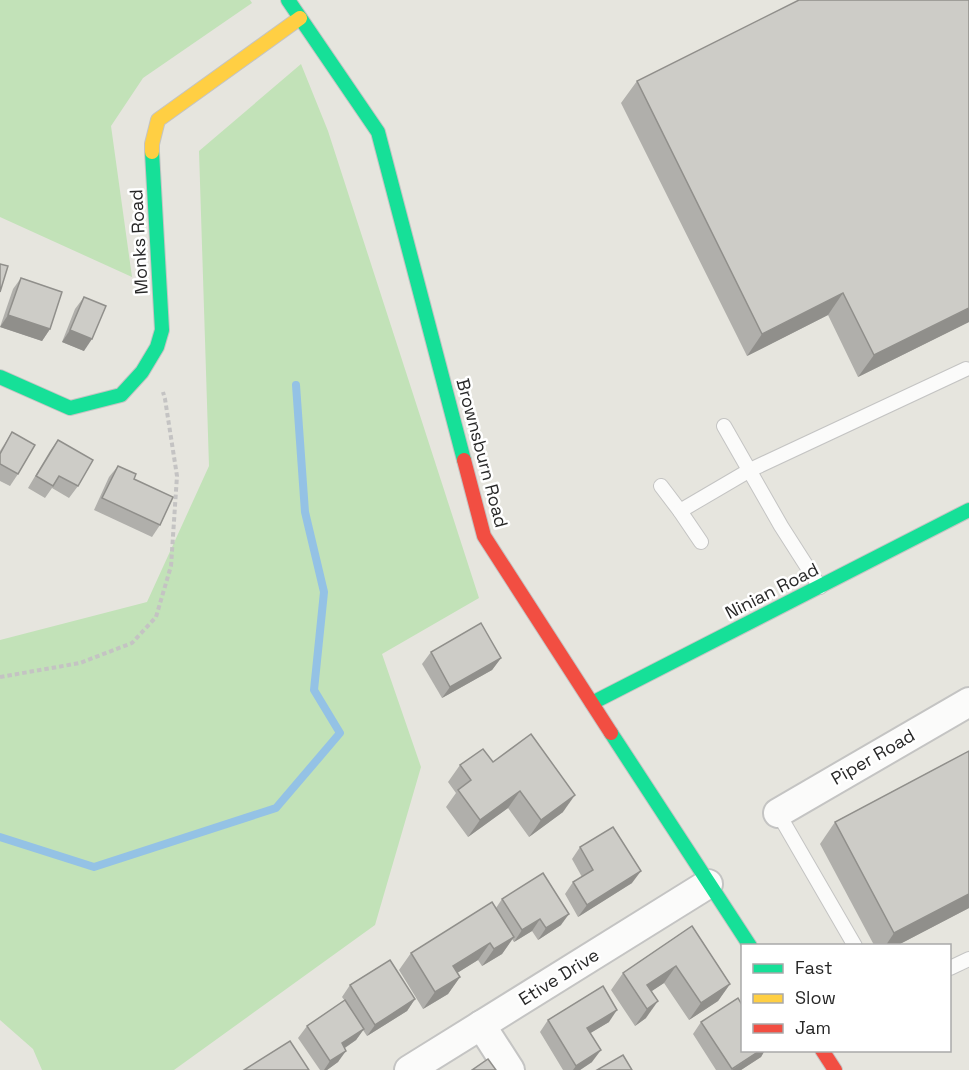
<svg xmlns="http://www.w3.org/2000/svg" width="969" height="1070" viewBox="0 0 969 1070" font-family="'Space Grotesk',sans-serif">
	<rect width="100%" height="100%" fill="#e6e5de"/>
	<!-- green -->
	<g fill="#c2e2b8">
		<path d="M0,0H250L252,3L143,78L111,126L132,277L0,217Z"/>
		<path d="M301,64L328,131L479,598L382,654L421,767L375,925L174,1070H42L33,1049L0,1020V640L147,602L209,466L199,151Z"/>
	</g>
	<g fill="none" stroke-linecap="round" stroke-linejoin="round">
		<!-- stream -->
		<path stroke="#94c2e5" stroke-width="8" d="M0,837L94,867L276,808L340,733L314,690L324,592L305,512L296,385"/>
		<defs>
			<g id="lane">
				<path d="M724,426L781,526L820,587"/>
				<path d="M661,486L680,511"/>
				<path d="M701,542L680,511L750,470L966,369"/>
				<path d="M778,813L855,946"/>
				<path d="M950,968L969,959"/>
			</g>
			<g id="street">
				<path d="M778,813L969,702"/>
				<path d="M481,1025L510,1070"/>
				<path d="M409,1070L708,884"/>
			</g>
			<g id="fast">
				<path d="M288,0L378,132L464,460"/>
				<path d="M0,377L70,408L121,395L142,372L157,347L162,330L152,152"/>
				<path d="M592,703L969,510"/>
				<path d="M611,733L750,946"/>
			</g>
			<path id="slow" d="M152,152V144L158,120L300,18"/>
			<g id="jam">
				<path d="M464,460L484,536L611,733"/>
				<path d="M822,1050L835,1070"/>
			</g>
		</defs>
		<!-- lane casing -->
		<use href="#lane" stroke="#c4c4c3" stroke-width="16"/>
		<!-- street casing -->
		<use href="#street" stroke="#c4c4c3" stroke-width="32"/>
		<!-- fast casing -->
		<use href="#fast" stroke="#c4c4c3" stroke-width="16"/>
		<!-- slow casing -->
		<use href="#slow" stroke="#c4c4c3" stroke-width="16"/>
		<!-- jam casing -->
		<use href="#jam" stroke="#c4c4c3" stroke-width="16"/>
		<!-- path -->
		<path stroke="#c4c3c3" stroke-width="4" stroke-dasharray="4.5 3" stroke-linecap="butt" d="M0,677L80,663L132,643L156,617L171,566L177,476L165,399L163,392"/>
		<!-- lane -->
		<use href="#lane" stroke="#fbfbfa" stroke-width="14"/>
		<!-- street -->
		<use href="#street" stroke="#fbfbfa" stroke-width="28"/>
		<!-- fast -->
		<use href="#fast" stroke="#16e098" stroke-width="14"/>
		<!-- slow -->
		<use href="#slow" stroke="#ffcf43" stroke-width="14"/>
		<!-- jam -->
		<use href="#jam" stroke="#f24e42" stroke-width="14"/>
	</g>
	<!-- wall -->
	<g fill="#b0afab">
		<path d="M637,81L969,322L858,377L828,315L747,356L621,103Z"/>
		<path d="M21,278L50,329L42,341L0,327L13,289Z"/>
		<path d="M84,297V351L62,342L75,309Z"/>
		<path d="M12,432L18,474L10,486L0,481V451Z"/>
		<path d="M58,440L78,486L69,498L52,488L45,498L28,488L50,451Z"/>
		<path d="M118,466L160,525L152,537L94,510L109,477Z"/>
		<path d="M431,652L501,658L492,670L442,698L422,664Z"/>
		<path d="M969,751V908L898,945H874L820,844L835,822Z"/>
		<path d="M493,762L563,812L529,837L508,808L468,837L446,807L456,793L448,782L460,765Z"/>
		<path d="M580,847L632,883L578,917L565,894L573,882L582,877L572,859Z"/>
		<path d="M502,899L561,925L538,940L532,931L514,942L512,939L502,954L482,966L478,960L457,973L460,977L448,994L423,1009L399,970L411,953L496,908Z"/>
		<path d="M692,926L730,984L718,1001L689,1020L664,983L651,991L646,1018L635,1026L611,990L623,973Z"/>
		<path d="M350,985L415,999L407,1011L367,1036L363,1030L356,1040L345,1048L338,1062L327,1070H320L298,1038L307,1026L345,1001L342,997Z"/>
		<path d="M548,1020L609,1022L590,1033L592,1062L580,1070H563L540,1032Z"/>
		<path d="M701,1022L742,1050H765L761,1057L741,1070H716L693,1034Z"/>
	</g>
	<!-- shaded-wall -->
	<g fill="#908f8b">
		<path d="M843,293L828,315L747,356L762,334Z"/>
		<path d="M969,308V322L858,377L874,355Z"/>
		<path d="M8,315L50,329L42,341L0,327Z"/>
		<path d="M70,330L92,339L84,351L62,342Z"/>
		<path d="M501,658L492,670L442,698L450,687Z"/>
		<path d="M520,791L508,808L468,837L480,820Z"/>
		<path d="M575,795L563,812L529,837L541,820Z"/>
		<path d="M641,871L632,883L578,917L587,905Z"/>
		<path d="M969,894V908L898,945H886L894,933Z"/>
		<path d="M569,914L561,925L538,940L546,928Z"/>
		<path d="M540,919L532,931L514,942L522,930Z"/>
		<path d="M514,937L502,954L482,966L494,949Z"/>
		<path d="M490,943L478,960L441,983L453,966Z"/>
		<path d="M676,966L664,983L640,999L647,985Z"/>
		<path d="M460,977L448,994L423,1009L435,992Z"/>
		<path d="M730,984L718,1001L689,1020L701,1003Z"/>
		<path d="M415,999L407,1011L367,1036L375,1025Z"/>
		<path d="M658,1001L646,1018L635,1026L647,1009Z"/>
		<path d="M617,1010L609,1022L579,1040L587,1028Z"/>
		<path d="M364,1029L356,1040L334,1055L342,1043Z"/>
		<path d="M601,1050L592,1062L580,1070H573L576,1066Z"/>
		<path d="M761,1050H765L761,1057L741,1070H732Z"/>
		<path d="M346,1051L338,1062L327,1070H324L330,1061Z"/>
	</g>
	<!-- building -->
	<g fill="#cdccc7" stroke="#908f8b" stroke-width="1.5">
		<path d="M799,0H969V308L874,355L843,293L762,334L637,81Z"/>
		<path d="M0,264L8,266L0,292Z"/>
		<path d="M21,278L62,292L50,329L8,315Z"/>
		<path d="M84,297L106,306L92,339L70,330Z"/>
		<path d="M12,432L35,445L18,474L0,464V454Z"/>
		<path d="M58,440L93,460L78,486L59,476L53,486L36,476Z"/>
		<path d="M118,466L136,474L134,479L173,497L160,525L102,498Z"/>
		<path d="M481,623L501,658L450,687L431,652Z"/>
		<path d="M531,734L575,795L541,820L520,791L480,820L458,790L471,780L460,765L483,749L493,762Z"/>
		<path d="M969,751V894L894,933L835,822Z"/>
		<path d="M613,827L641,871L587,905L573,882L593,870L580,847Z"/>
		<path d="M543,873L569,914L546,928L540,919L522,930L502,899Z"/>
		<path d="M492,902L514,937L494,949L490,943L453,966L460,977L435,992L411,953Z"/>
		<path d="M692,926L730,984L701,1003L676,966L647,985L658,1001L647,1009L623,973Z"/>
		<path d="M390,960L415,999L375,1025L350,985Z"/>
		<path d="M603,986L617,1010L587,1028L601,1050L576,1066L548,1020Z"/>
		<path d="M738,998L742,1005V1050H761L732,1069L701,1022Z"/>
		<path d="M345,1000L364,1029L342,1043L346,1051L330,1061L307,1026Z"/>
		<path d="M290,1041L309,1070H244Z"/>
		<path d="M623,1055L632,1070H597Z"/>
		<path d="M488,1059L496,1070H472Z"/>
	</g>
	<g text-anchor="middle" stroke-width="5" stroke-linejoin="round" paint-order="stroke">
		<!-- street labels -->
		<g font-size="18" fill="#282828" stroke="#fff">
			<text transform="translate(139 242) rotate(-93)" y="6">Monks Road</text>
			<text transform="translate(482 453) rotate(75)" y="6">Brownsburn Road</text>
			<text transform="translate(772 591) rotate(-27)" y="6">Ninian Road</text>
			<text transform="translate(873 757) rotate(-30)" y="6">Piper Road</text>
			<text transform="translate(559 977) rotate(-32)" y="6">Etive Drive</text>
		</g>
	</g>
	<!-- legend -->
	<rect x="741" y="944" width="210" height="108" fill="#ffffff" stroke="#a9a9a9" stroke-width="1.5"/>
	<rect x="753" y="964" width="30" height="9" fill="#16e098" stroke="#a9a9a9" stroke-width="1.5"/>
	<text x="795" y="974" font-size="18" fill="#282828">Fast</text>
	<rect x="753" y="994" width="30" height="9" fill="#ffcf43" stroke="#a9a9a9" stroke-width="1.5"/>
	<text x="795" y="1004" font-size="18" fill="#282828">Slow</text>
	<rect x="753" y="1024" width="30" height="9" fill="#f24e42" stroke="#a9a9a9" stroke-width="1.5"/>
	<text x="795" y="1034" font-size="18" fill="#282828">Jam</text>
</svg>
